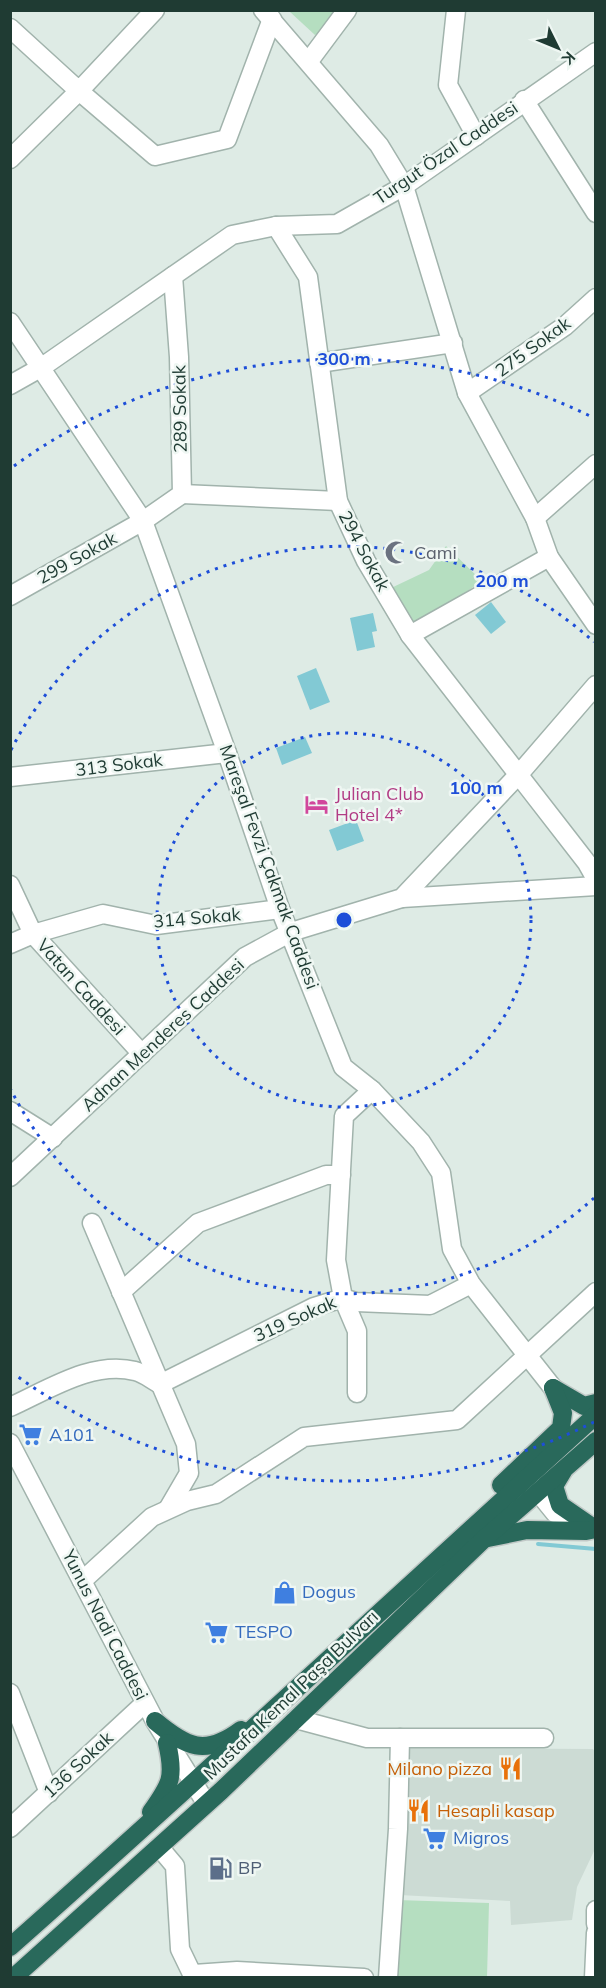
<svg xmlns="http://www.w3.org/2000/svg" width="606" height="1988" viewBox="0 0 606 1988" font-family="Mulish,sans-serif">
	<rect width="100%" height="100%" fill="#deebe5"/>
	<!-- built -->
	<path fill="#ccdbd4" d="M404,1748L593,1749L595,1752V1849L577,1887L572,1920L511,1925L510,1901L400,1895Z"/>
	<!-- green -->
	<g fill="#b5dec0">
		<path d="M289,11H333C331,22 327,30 315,35Z"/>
		<path d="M446,546L482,581L412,629L389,589L429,570Z"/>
		<path d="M397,1900L489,1903L487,1977L394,1976Z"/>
	</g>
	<!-- water -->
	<g fill="#82c9d4">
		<path d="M491,602L506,622L491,634L475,615Z"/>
		<path d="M373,613L377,631L372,632L375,647L357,651L350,618Z"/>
		<path d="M316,668L330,702L310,710L297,676Z"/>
		<path d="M305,737L312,753L282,765L276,748Z"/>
		<path d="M356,820L364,841L337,851L329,830Z"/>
	</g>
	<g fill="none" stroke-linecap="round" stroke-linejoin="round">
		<!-- stream -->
		<path stroke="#82c9d4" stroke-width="4" d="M538,1544L596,1549"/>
		<defs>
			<g id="minor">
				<path d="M263,10L379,145L404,186L467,393L535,518L549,557L596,625"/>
				<path d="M456,10L448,85L476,136"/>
				<path d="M10,28L79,91L155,10"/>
				<path d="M309,61L347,10"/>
				<path d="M524,100L596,213"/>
				<path d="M10,159L79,91L155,156L227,139L272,19"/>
				<path d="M276,226L308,277L338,501L366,561L410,635L587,863L596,879"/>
				<path d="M10,322L143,521L227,753L280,909L343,1067L372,1090L421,1142L441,1173L452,1249L471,1284L553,1388"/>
				<path d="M319,363L453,343"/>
				<path d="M10,385L42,367L232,235L276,226L337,224L404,186L596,52"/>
				<path d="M467,393L565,326L596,298"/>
				<path d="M182,494L338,501"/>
				<path d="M535,518L596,464"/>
				<path d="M10,596L143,521L182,494L179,357L173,276"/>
				<path d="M410,635L549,557"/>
				<path d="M10,777L227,753"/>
				<path d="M10,885L33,934L142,1054"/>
				<path d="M402,898L596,886"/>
				<path d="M10,944L33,934L103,914L156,925L280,909"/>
				<path d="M10,1111L53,1138"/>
				<path d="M10,1177L245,957L291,932L402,898L520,773L596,685"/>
				<path d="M92,1223L186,1444L189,1473L168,1509"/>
				<path d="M121,1292L198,1223L326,1175H341"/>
				<path d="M357,1393V1331L343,1298L336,1260L344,1116L372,1090"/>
				<path d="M10,1407C48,1390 93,1360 135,1371C144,1373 152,1380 160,1384L314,1307L343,1298L356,1302L430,1305L471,1284"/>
				<path d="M10,1443L155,1721L206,1803"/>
				<path d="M529,1481L555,1513L579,1524"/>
				<path d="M82,1581L152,1517L187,1501L216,1494L304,1437L457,1420L596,1292"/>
				<path d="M10,1693L49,1793"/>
				<path d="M296,1719L367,1738H544"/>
				<path d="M10,1828L145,1703"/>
				<path d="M159,1847L175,1866L180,1949L194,1978"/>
				<path d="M596,1910V1924"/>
				<path d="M194,1974L237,1971L364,1978"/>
				<path d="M388,1978L398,1829L400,1738"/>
				<path d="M594,1978L596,1933"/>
			</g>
			<g id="highway">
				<path d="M553,1388L584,1406L596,1403"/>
				<path d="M563,1471L554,1486L560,1505L592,1527"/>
				<path d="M501,1485L561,1428L563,1413L553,1388"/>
				<path d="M488,1538L527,1530L586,1531L596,1529"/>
				<path d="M155,1721C186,1747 205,1757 241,1730"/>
				<path d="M151,1812C171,1784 175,1777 167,1743"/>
				<path d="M10,1947C208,1772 401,1592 596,1415"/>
				<path d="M13,1978L221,1791L483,1540L596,1441"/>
			</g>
		</defs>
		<!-- minor casing -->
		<use href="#minor" stroke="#a1b3ac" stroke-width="21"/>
		<!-- highway casing -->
		<use href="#highway" stroke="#c0c8c6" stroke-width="21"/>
		<!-- minor -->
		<use href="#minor" stroke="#fff" stroke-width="18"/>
		<!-- highway -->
		<use href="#highway" stroke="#29695b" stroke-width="18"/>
	</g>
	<!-- distance rings -->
	<g fill="none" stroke="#1d4ed8" stroke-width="3" stroke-dasharray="3 6">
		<circle cx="344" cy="920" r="187"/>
		<path d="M594 1198A374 374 0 0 1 11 1090M11 750A374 374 0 0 1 594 642"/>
		<path d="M594 1422A561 561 0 0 1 14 1374M14 466A561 561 0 0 1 594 418"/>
	</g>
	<!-- icons -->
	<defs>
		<symbol id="mosque-bare" viewBox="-9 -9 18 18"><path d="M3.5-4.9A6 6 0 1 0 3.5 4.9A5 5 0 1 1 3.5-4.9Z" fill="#6b7280" stroke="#eff7f3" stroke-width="2.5" paint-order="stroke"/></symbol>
		<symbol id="hotel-bare" viewBox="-9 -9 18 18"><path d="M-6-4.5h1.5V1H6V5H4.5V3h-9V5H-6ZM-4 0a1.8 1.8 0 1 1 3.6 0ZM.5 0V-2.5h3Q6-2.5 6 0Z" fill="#d1479c" stroke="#eff7f3" stroke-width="2.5" paint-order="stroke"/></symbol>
		<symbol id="supermarket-bare" viewBox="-9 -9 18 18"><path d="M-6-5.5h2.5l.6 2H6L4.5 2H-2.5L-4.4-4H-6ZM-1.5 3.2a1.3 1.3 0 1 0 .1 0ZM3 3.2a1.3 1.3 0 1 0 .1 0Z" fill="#3f7fe0" stroke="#eff7f3" stroke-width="2.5" paint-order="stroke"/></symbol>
		<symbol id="shop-bare" viewBox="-9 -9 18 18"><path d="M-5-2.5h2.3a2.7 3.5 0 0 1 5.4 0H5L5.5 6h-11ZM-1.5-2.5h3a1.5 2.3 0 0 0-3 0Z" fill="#3f7fe0" stroke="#eff7f3" stroke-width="2.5" paint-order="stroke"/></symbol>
		<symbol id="restaurant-bare" viewBox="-9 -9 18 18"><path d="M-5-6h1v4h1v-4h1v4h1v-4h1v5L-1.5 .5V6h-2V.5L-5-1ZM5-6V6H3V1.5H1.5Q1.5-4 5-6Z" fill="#e8710a" stroke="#eff7f3" stroke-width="2.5" paint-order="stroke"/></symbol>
		<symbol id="fuel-bare" viewBox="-9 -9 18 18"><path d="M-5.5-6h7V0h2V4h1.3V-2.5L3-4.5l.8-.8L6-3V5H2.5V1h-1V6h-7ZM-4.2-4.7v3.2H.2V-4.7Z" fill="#5c6f8a" stroke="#eff7f3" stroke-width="2.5" paint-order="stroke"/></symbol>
	</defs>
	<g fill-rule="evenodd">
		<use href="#mosque-bare" x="380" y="536" width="33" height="33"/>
		<use href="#hotel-bare" x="300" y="788" width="33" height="33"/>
		<use href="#supermarket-bare" x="14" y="1418" width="33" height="33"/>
		<use href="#shop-bare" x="268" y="1576" width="33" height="33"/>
		<use href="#supermarket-bare" x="200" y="1616" width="33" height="33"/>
		<use href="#restaurant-bare" x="494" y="1752" width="33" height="33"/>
		<use href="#restaurant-bare" x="402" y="1794" width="33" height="33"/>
		<use href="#supermarket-bare" x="418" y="1822" width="33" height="33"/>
		<use href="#fuel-bare" x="204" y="1852" width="33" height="33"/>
	</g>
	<g text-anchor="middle" stroke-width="5" stroke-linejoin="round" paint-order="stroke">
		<!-- street labels -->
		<g font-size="18" fill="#1f3b33" stroke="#eff7f3">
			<text transform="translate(446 153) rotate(-34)" y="6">Turgut Özal Caddesi</text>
			<text transform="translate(533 347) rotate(-36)" y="6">275 Sokak</text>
			<text transform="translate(180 409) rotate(-91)" y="6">289 Sokak</text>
			<text transform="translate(364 551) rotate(62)" y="6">294 Sokak</text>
			<text transform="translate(77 558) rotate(-29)" y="6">299 Sokak</text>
			<text transform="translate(119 765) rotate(-7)" y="6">313 Sokak</text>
			<text transform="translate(269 867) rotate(70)" y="6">Mareşal Fevzi Çakmak Caddesi</text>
			<text transform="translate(197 918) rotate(-5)" y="6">314 Sokak</text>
			<text transform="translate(81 987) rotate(48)" y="6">Vatan Caddesi</text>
			<text transform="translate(163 1035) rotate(-43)" y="6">Adnan Menderes Caddesi</text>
			<text transform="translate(295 1319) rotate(-24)" y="6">319 Sokak</text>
			<text transform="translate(105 1625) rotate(63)" y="6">Yunus Nadi Caddesi</text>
			<text transform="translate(291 1695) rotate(-44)" y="6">Mustafa Kemal Paşa Bulvarı</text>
			<text transform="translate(78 1765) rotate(-43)" y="6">136 Sokak</text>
		</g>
		<!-- worship labels -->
		<g font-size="18" fill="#5b616d" stroke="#eff7f3" text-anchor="start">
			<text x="414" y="559">Cami</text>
		</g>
		<!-- hotel labels -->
		<g font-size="18" fill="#b23c85" stroke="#eff7f3" text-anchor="start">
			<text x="335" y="800">Julian Club<tspan x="335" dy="21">Hotel 4*</tspan></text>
		</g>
		<!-- shop labels -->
		<g font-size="18" fill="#366cbe" stroke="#eff7f3" text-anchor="start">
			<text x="49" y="1441">A101</text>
			<text x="302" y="1598">Dogus</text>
			<text x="235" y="1638">TESPO</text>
			<text x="453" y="1844">Migros</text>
		</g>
		<!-- food labels -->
		<g font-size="18" fill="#c56008" stroke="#eff7f3" text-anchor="end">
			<text x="492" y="1775">Milano pizza</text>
			<text x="437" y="1817" text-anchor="start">Hesapli kasap</text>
		</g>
		<!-- service labels -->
		<g font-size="18" fill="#4e5e75" stroke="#eff7f3" text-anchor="start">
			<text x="238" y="1874">BP</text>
		</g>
	</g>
	<circle cx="344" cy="920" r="9" fill="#1d4ed8" stroke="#eff7f3" stroke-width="3"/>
	<g font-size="18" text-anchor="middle" font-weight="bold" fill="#1d4ed8" stroke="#eff7f3" stroke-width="5" stroke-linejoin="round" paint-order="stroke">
		<text x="344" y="365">300 m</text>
		<text x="502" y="587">200 m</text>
		<text x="476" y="794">100 m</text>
	</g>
	<!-- border -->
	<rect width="606" height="1988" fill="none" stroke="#1f3b33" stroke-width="24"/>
	<!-- north arrow -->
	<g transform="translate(558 48) rotate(133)" stroke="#eff7f3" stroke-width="4.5" paint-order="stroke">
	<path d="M0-4.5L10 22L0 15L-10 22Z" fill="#1f3b33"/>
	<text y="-9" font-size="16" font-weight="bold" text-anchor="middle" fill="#1f3b33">K</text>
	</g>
</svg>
